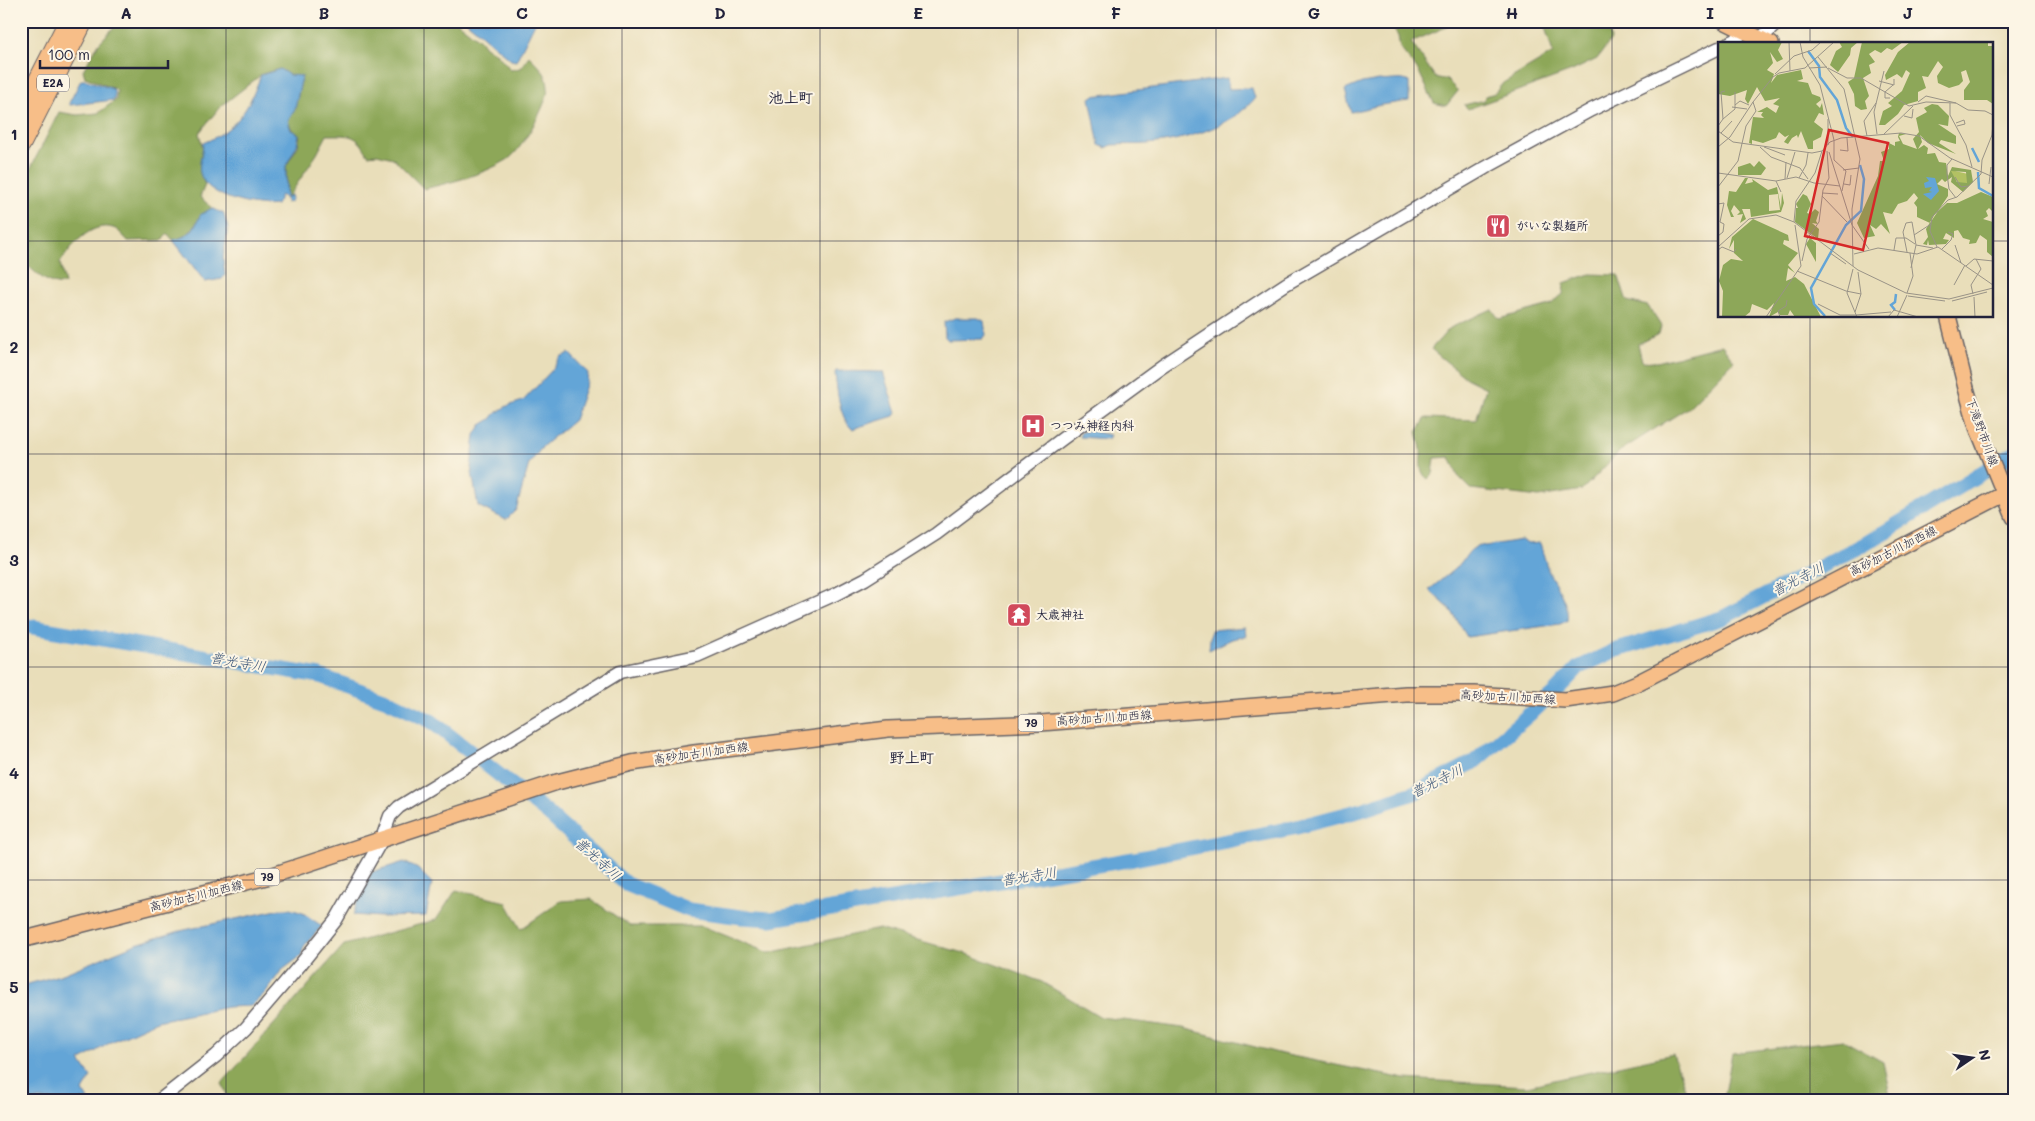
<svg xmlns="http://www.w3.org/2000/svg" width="2035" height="1121" viewBox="0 0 2035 1121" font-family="Mali,'Klee One',sans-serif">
	<rect width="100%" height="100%" fill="#fcf5e5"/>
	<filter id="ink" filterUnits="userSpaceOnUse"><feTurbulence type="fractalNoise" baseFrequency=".02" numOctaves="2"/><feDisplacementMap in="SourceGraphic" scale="10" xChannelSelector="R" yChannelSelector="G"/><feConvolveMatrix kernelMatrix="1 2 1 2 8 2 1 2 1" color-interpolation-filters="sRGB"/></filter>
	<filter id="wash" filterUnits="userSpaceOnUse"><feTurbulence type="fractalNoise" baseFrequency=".0096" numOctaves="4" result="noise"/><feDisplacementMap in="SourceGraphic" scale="20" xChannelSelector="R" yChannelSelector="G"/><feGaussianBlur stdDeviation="1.12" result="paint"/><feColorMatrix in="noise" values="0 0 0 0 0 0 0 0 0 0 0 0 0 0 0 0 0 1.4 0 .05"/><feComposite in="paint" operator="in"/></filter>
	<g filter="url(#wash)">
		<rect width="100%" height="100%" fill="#e9deba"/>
		<!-- forest -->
		<g fill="#8da759" stroke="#58644a">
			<path d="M120,21H456L480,40L485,47L497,54L511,70L520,68L529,56C538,65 548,73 548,88C548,103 521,152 507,160C482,175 452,182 424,189L393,158L377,154L368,155C357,133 349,135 327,135L317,154L287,199L286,166L298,146L300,135L292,130L288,121L295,109L302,76L289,75L280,69L262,74L220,107L199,133L203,149L200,172L205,185L200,197L212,208C192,217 200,234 173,240L168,234L162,240L128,241C124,237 118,229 113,228C91,221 70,247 60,263L65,284C47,287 33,270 21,259V187L59,112L77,115L98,113L116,100L117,90L85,77L83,70L99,43Z"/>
			<path d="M1388,21H1460L1411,42L1435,77L1447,80L1458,91L1446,106L1434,103L1419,72L1400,48L1398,36Z"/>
			<path d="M1513,21H1613L1614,23L1610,34L1611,40L1597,59L1572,71L1468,109L1464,105L1484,100L1485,96L1495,93L1503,83L1553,53L1544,24Z"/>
			<path d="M1590,274L1618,275L1627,301L1648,306L1661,326L1659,334L1638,344L1642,361L1657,362L1722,345L1734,361L1689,407L1620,451L1582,490L1539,497L1471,489L1458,476L1450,457L1435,458L1433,474L1428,479C1417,471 1422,459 1421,448C1420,443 1418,437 1417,432L1426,418L1476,420L1486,388L1466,378L1431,349L1450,328L1492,309L1499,319L1550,305L1563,294L1564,283Z"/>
			<path d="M456,890L506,902L521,929L561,901L591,899L630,926H702L769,953L879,929L967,954L1042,982L1101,1017L1183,1028L1282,1054L1405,1079L1527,1086L1673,1054L1689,1100H229L222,1083L344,945L436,920Z"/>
			<path d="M1843,1040L1883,1062L1891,1100H1724L1732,1053Z"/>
		</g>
		<!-- water -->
		<g fill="#63a5d7" stroke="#426489">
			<path d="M466,21H536L516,61L511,60Z"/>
			<path d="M280,69L289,75L302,76L295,109L288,121L291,130L299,134L297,145L286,166V198L291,195L292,199L290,202L286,203V199L281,195L276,205C256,208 206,198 200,173C198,164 203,152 203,143C239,128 248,109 261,75Z"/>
			<path d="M1227,78L1229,89L1252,88L1255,98C1232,127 1183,141 1147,144C1135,145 1124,144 1112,145L1106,148L1099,145L1090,98L1093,96Z"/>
			<path d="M81,80H86L113,89L115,94L114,100L70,105L69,103Z"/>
			<path d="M1379,80C1389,82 1401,77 1409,82V101L1381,105L1351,112L1345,90L1362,83Z"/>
			<path d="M212,208L220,212H223L228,228L223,258L225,275L222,279L205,282L173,240C189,237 195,229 200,215Z"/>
			<path d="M955,318H978L984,321L986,335L983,339L948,340L945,337L944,322Z"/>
			<path d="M569,353L588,373L587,382L574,420L543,446L529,464L516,510L506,520L478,506L471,467L475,435L481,425L491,419L496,413L507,406L523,401L553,369L560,357Z"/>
			<path d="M836,371L883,372L896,413L894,416L852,429C839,417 837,390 835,373Z"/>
			<path d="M1090,431L1110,435L1108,439L1079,437L1081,432Z"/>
			<path d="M1521,540L1528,544L1540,543C1543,552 1545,561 1548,570C1555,585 1570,604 1567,621L1560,624L1467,637L1451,610L1429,590L1458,566L1470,551L1478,545L1485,546Z"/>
			<path d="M1245,627L1246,636L1232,639L1209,650L1211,630Z"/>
			<path d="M404,862L418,869L432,883L426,916L380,917L353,915L360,893L372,872Z"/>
			<path d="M290,909L303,913L322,926L304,946L301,956L281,971L265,993L251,1006L228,1007L157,1021L111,1042L80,1061L91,1077L83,1091L88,1100H21L24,1054L21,1028V986L63,974L136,944L180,931L277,910Z"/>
		</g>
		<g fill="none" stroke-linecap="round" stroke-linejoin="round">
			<!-- river -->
			<path stroke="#63a5d7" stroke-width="15" d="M21,625L320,676L387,700L431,721L546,812L626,884L689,910L742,917L771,919L1134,859L1293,828L1358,811L1414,793L1474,762L1553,694L1578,668L1614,651L1722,618L1865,544L2014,453"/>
		</g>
	</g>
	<g filter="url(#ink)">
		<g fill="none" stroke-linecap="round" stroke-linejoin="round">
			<defs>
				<g id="minor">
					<path d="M1761,38L1774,26L1782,21"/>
					<path d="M1727,44L1736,40L1743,31"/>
					<path d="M160,1100L216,1056L246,1028L300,965L336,920L381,841L390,816L399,807L620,672L697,656L836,594L865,579L936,534L1062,439L1162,366L1286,284L1485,168L1591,110L1719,48"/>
				</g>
				<g id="major">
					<path d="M1724,21L1771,44"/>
					<path d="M1948,316L1966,388L1977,427L2014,517"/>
					<path d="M21,940L270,876L557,782L632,763L694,753L888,729L1041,723L1406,694H1474L1565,700L1613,693L1637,683L2014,489"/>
				</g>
				<g id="highway">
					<path d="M21,113L68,21"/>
					<path d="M21,145L84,21"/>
				</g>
			</defs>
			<!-- minor casing -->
			<use href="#minor" stroke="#686467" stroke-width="15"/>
			<!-- major casing -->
			<use href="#major" stroke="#686467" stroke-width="18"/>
			<!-- highway casing -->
			<use href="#highway" stroke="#686467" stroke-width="20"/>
			<!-- minor -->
			<use href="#minor" stroke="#fff" stroke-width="12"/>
			<!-- major -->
			<use href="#major" stroke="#f7be88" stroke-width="15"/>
			<!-- highway -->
			<use href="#highway" stroke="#f7be88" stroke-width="18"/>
		</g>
	</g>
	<!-- grid -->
	<path fill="none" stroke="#22223b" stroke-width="1" stroke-opacity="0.55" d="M226,21V1100M424,21V1100M622,21V1100M820,21V1100M1018,21V1100M1216,21V1100M1414,21V1100M1612,21V1100M1810,21V44M21,241H1719M1991,241H2014M1810,316V1100M21,454H2014M21,667H2014M21,880H2014"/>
	<!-- icons -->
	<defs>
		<symbol id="restaurant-square" viewBox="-11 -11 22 22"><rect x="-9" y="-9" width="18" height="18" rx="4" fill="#d1495b" stroke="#fcf5e5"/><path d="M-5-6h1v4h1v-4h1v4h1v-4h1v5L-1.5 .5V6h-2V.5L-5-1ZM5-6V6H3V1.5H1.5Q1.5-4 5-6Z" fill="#fff"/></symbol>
		<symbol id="hospital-square" viewBox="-11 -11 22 22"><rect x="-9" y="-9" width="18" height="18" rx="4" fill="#d1495b" stroke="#fcf5e5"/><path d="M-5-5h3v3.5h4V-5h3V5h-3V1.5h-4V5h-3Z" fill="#fff"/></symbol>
		<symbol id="temple-square" viewBox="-11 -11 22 22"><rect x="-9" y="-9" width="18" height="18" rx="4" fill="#d1495b" stroke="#fcf5e5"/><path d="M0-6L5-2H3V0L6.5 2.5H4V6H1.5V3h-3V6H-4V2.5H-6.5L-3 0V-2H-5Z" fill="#fff"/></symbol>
	</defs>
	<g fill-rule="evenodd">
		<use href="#restaurant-square" x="1484" y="212" width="28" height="28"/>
		<use href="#hospital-square" x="1019" y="412" width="28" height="28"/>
		<use href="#temple-square" x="1005" y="601" width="28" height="28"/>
	</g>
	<g text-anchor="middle" stroke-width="4" stroke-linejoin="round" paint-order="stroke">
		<!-- shield labels -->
		<g fill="#fcf5e5" stroke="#63616e" stroke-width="1">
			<rect x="37" y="74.5" width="32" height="17" rx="4"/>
			<rect x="1018.5" y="714.5" width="25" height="17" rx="4"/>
			<rect x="254.5" y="868.5" width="25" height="17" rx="4"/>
		</g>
		<g font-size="11" font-weight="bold" fill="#22223b">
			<text x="53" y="87">E2A</text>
			<text x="1031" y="727">79</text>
			<text x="267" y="881">79</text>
		</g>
		<!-- poi labels -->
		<g font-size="12" font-weight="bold" fill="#22223b" stroke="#fcf5e5" text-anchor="start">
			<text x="1516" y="230">がいな製麺所</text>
			<text x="1050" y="430">つつみ神経内科</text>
			<text x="1036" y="619">大歳神社</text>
		</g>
		<!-- street labels -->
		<g font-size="12" fill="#22223b" stroke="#fcf5e5">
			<text transform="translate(1982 432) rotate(70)" y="4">下滝野市川線</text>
			<text transform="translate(1893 551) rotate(-27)" y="4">高砂加古川加西線</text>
			<text transform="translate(1508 697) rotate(3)" y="4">高砂加古川加西線</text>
			<text transform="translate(1104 718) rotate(-4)" y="4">高砂加古川加西線</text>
			<text transform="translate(701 753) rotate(-8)" y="4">高砂加古川加西線</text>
			<text transform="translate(196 896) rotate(-14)" y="4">高砂加古川加西線</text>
		</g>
		<!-- water labels -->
		<g font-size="14" font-style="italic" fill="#3c5679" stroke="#fcf5e5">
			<text transform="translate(1798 579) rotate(-27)" y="5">普光寺川</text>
			<text transform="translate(238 662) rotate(10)" y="5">普光寺川</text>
			<text transform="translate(1437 781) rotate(-26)" y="5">普光寺川</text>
			<text transform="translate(598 859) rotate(42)" y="5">普光寺川</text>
			<text transform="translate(1029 876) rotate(-9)" y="5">普光寺川</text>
		</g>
		<!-- quarter labels -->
		<g font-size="15" font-weight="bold" fill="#22223b" stroke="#fcf5e5">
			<text x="791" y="103">池上町</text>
			<text x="912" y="763">野上町</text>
		</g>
	</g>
	<!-- overview -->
	<g transform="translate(1718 42)">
		<rect width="275" height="275" fill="#e9deba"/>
		<path d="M237,129L250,132L249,141L242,142L233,134V129Z" fill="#b2c163"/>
		<path d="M0,0H64L60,8L65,17L59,20L52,10L55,21L49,28L56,32L53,41L59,33L83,28L85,37L79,39L90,41L94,52L102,55L103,58L98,62L102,66L104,61L106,73L101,71L96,80L105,87L103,95L95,99V107H90L83,89L80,96L79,93L74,96L70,102L66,100L71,93L67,95L61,90L58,96L45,101L34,98V102L31,101L35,75L46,76L43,73L45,70H39L49,65L58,71L61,64L55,62L62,56L47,59L39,45L30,62L27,57L29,48L12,54L0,52ZM121,0H140L133,6L132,13L120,30L112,23L118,9L124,5ZM144,0H185L174,8L169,6L163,11L157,8L151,12L157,20L151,23L153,31L145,36L151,54L147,59L149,67L143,68L137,64L136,52L130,40L136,36ZM192,0H270V4H275V62L269,58H246V48L252,40L248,28L243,30L245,39L241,43L231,46L220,41L219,34L225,25L220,19L210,35L204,34L208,46L200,50V59L186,63L180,72L167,83H161L165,69L174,64L170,61L184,49L192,31L188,28L184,36L179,32L168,38L167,33L180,10ZM214,62L220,63L231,74L230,84L220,82L238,94V102L223,98L221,101L238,112L210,101L202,93L204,100L200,107L206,103L210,106L209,112L217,111L221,120L228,121L230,134L234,125L253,128L255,140L245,150L233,140L234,135L227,140L224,137L219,142L230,147V154L212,181L199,175V165L196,161L200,156L196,151L189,159L180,162L174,172L165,170L172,192L163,182L158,187L152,183L157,194L146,196L139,181L160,134L162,119H166L163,110L171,107V101L177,104V100L182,99L180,95L181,91L188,92L181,94L185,102L199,107L195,97L201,90L198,76L209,70L206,66ZM233,129L248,130L249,141L239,140ZM41,119L48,126L43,133H20V125L32,121L36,125ZM27,136H30L27,142L35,140L34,137L50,148L59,145L63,166L64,151L66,161L63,170L33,175L32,167H24L28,177L22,181L25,172L19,173L22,170L16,163L13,169L16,175H13L9,163L11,149L18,150ZM60,152L62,168L51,169V153ZM263,150L275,155V170L271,166L268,169L270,174L265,177L275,180V215L269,210V198L262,193L258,201L251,202L252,198L245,196L240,188L236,189V196L228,191L225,197L231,198L228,202L211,203L210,198L209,203L205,202L210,195L208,187L217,172L229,161H239ZM85,152L89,154L93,162L89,171L92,172L97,167L101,170L98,179L100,182L94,181L101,187L100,197L77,180L78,166H80L78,162ZM35,177L70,193L71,199L66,198L65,202L80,211L70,223L77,231L70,226L68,239L77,235L86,242L103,275H77L72,268L70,273H62L60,270L51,275L56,261L49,268L34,262L32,270L26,275H4L5,249L1,239L5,223L13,217L25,219L16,211V198L11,207L14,195ZM92,196L98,201V220L88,202Z" fill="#8da759" fill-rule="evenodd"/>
		<path d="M208,135L217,136L221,149L213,158L205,152L214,150L211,149L214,145L207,146L206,141L211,139Z" fill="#63a5d7"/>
		<path fill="none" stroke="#63a5d7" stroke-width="2.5" d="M90,9L101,24L102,35L119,58L128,86L135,95M254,106L261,120M260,130L261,146L275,154M177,268L173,263L177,260L178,252M107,274L96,262L93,246L128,183L143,169L146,137L142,123"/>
		<path fill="none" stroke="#999387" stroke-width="1" d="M71,0L72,29M82,0L85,15L102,43L116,98M100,15L126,47L142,117L134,167L135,224M91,26L109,25M110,26L129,36H143L191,64L208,60L238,61L250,68L267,69L275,73M57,32L76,14L94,8L103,0M161,39L176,43V37M172,56H167V50L175,43M200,60L208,54L238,61M232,61V73L248,103L254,125M17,63L22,59L31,63M14,65L29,67M186,74L194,76L195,67M5,77L17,67V50M110,77V103M238,81L246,78L247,82L239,84M0,84L5,77L3,50L7,49M0,89L15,100L94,111L104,109L112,100L123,96L183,91L201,94L232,116L275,135M3,91L14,79M159,92L156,70L166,29M166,92L195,64M149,94L146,79L158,61M116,98V118L128,129L124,149M0,105L12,95L35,60M42,105L53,115L82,126L90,137M46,105L67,113M122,108L130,109L129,96M111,110L134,183L151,207M234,117L229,123V132L231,147L238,156M125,128L141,126M0,131L58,139L63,150M237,135L243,145L250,144M69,136L77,110M81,136L88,123L90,111M67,137L68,120M58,139L78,135L96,141L122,144M126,142L132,143L133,133M271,142L273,125M0,145L20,119L28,84L38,69L35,60L55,35L61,31L87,26L116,0M104,151L120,152M104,154L129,180M0,162L6,161L2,180L6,182L5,190L0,194M76,180L78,159L97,131L104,109M196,193L213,182M198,203L215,206M237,203L243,221M0,205L31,177L58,173L76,180L140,228L188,251L231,257L275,246M219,205L212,189L214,175L230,158L239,155L263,132L264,118L274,93L275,81M224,207L233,198L235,192L230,190M0,208L4,205L16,210L18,207M176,208L178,196H188L197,202M189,210L185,190L188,181L194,180L198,203L193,226M112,211L128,222M136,212L160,206L199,212L220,205L275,243M84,219L89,197L101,180L105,148L111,136L109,109M248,224L256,217L275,219M135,227L129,251L139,275M79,229L128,249L143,252M236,243L247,223M189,251L195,234L192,211M255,252L253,243L263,227L258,217M190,254L227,259M256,255L257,275M234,259L269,250M100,262L122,273H138M137,270L143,252L140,230M138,273L173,270M48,275L83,224L77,183M62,275L60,269L68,264L69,258M170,275L176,268L200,275M179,275L189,253"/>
		<path fill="#d62828" fill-opacity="0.15" stroke="#d62828" stroke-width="2.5" d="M111,88L170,101L145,208L87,194Z"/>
		<rect width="275" height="275" fill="none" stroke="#22223b" stroke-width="2.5"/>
	</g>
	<!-- margin -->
	<rect width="2035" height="1121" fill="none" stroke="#fcf5e5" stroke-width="55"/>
	<!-- north arrow -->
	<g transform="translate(1972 1058) rotate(77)" stroke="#fcf5e5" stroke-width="4" paint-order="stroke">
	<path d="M0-4L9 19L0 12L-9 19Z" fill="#22223b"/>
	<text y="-8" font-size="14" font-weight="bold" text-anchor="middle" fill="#22223b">N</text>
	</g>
	<!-- scale -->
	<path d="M40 60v8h128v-8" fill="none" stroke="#22223b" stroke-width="2.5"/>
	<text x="48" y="60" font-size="15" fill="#22223b" stroke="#fcf5e5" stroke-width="4" paint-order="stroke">100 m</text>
	<rect x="28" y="28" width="1980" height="1066" fill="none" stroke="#22223b" stroke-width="2"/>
	<g font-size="16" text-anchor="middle" font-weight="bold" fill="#22223b">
		<text x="126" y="19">A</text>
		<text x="324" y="19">B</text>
		<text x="522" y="19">C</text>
		<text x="720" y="19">D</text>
		<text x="918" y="19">E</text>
		<text x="1116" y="19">F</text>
		<text x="1314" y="19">G</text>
		<text x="1512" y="19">H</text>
		<text x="1710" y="19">I</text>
		<text x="1908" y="19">J</text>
		<text x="14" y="140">1</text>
		<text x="14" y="353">2</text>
		<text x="14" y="566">3</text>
		<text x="14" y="779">4</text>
		<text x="14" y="993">5</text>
	</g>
</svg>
